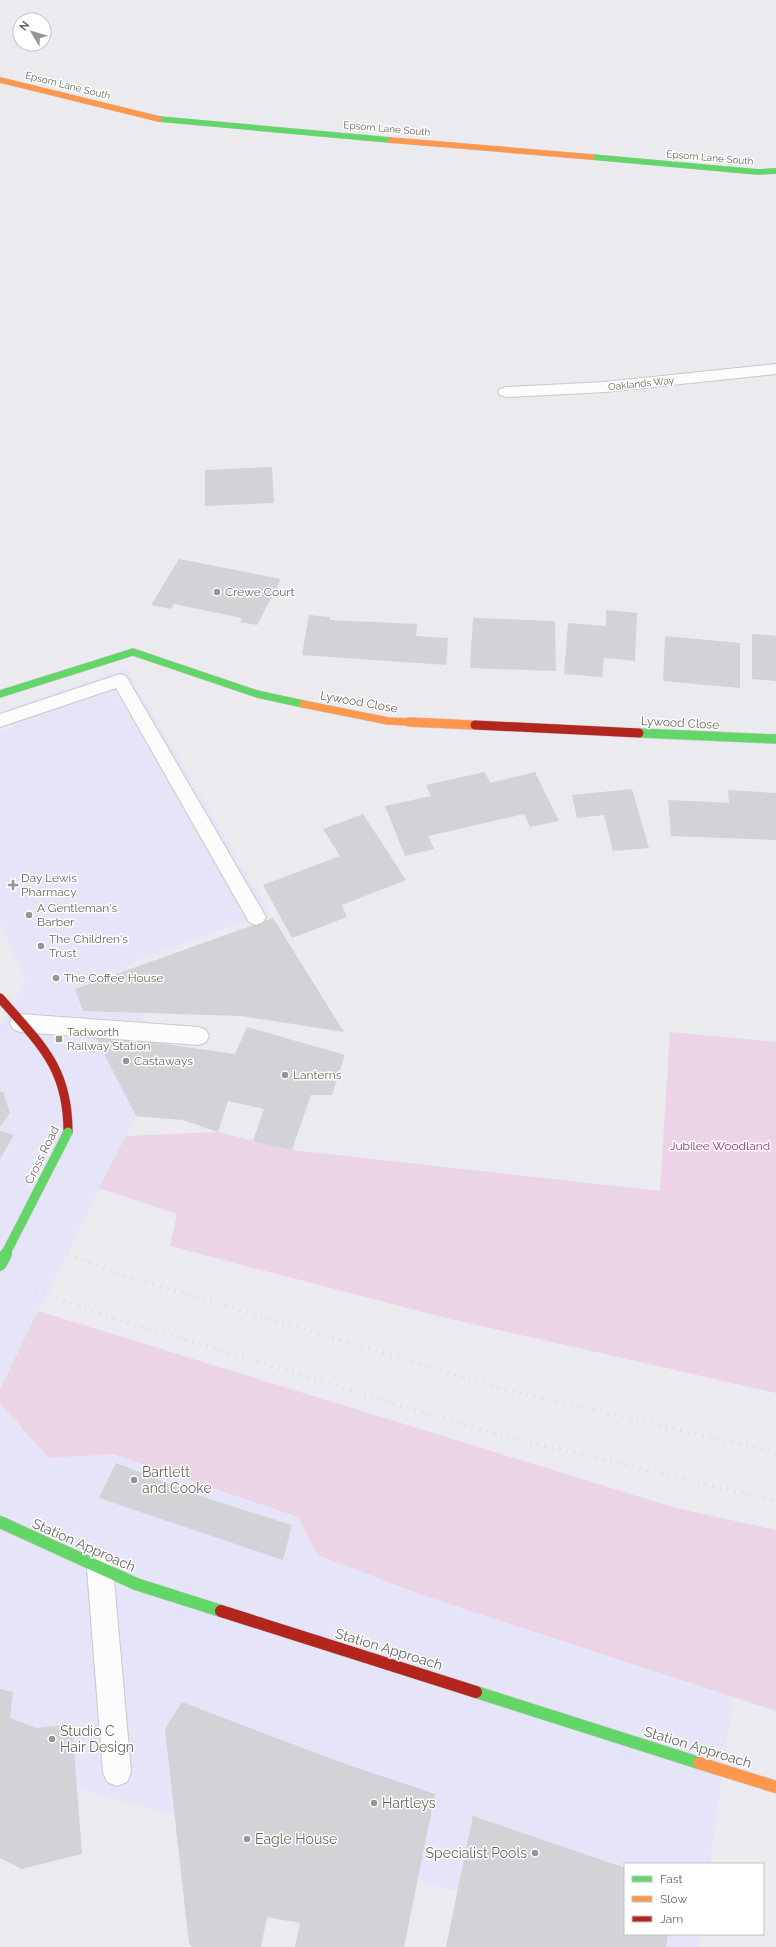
<svg xmlns="http://www.w3.org/2000/svg" width="776" height="1947" viewBox="0 0 776 1947" font-family="Raleway,sans-serif">
	<rect width="100%" height="100%" fill="#eaeaef"/>
	<!-- commercial -->
	<g fill="#e6e4f8">
		<path d="M126,668L269,912L125,965L183,1120L136,1116L0,1389V1024L26,981L0,923V731L14,727L7,708Z"/>
		<path d="M0,1403L49,1458L113,1454L298,1517L318,1555L733,1697L710,1864H625V1934H701L699,1947H664L0,1768Z"/>
	</g>
	<!-- green -->
	<g fill="#ebd4e6">
		<path d="M670,1032L776,1042V1393L442,1317L170,1246L177,1214L99,1188L126,1136L218,1132L292,1150L660,1191Z"/>
		<path d="M38,1311L676,1508L776,1530V1711L425,1596L318,1555L298,1517L113,1454L49,1458L0,1403V1389Z"/>
	</g>
	<!-- building -->
	<g fill="#d3d2d6">
		<path d="M272,467L274,503L205,506V470Z"/>
		<path d="M179,559L281,579L257,625L240,622L242,618L174,604L171,609L151,605Z"/>
		<path d="M606,610L637,613L635,661L604,658L602,677L564,674L568,623L606,626Z"/>
		<path d="M309,615L330,617V620L417,624L416,636L448,638L446,665L302,655Z"/>
		<path d="M473,618L555,621L556,671L470,668Z"/>
		<path d="M752,634L776,636V681L752,679Z"/>
		<path d="M665,636L740,643V688L663,681Z"/>
		<path d="M485,772L490,783L535,772L559,821L530,827L524,814L428,836L434,849L405,856L385,806L431,796L426,785Z"/>
		<path d="M632,789L649,848L613,851L604,815L577,818L572,795Z"/>
		<path d="M728,790L776,793V840L671,836L668,800L729,803Z"/>
		<path d="M363,814L406,880L342,905L347,917L292,938L263,885L340,856L323,829Z"/>
		<path d="M273,918L344,1032L241,1016L83,1011L75,989Z"/>
		<path d="M247,1027L345,1055L332,1095H311L292,1150L253,1141L264,1109L228,1101L218,1132L183,1120L136,1116L94,1034L235,1054Z"/>
		<path d="M0,1092H3L10,1113L0,1127Z"/>
		<path d="M0,1131L14,1135L0,1159Z"/>
		<path d="M116,1463L206,1498L292,1525L283,1560L99,1498Z"/>
		<path d="M0,1689L13,1692L10,1718L36,1728L72,1724L82,1854L22,1869L0,1858Z"/>
		<path d="M182,1702L334,1760L435,1794L404,1947H295L300,1923L267,1917L261,1947H193L189,1944L165,1729Z"/>
		<path d="M473,1816L625,1868V1934H668L666,1947H446Z"/>
	</g>
	<g fill="none" stroke-linecap="round" stroke-linejoin="round">
		<defs>
			<g id="lane">
				<path d="M120,674L126,676L263,912L266,917L263,922L256,925L249,922L116,688L0,727V714Z"/>
				<path d="M20,1014L199,1027L206,1030L209,1036L206,1042L199,1045L20,1032L13,1029L10,1023L13,1017Z"/>
				<path d="M100,1555L109,1559L113,1568L131,1772L127,1782L117,1786L107,1782L103,1772L87,1568L91,1559Z"/>
			</g>
			<path id="street" d="M776,364V374L605,392L506,397L500,395L498,392L500,389L506,387L605,382Z"/>
			<g id="fast-far3">
				<path d="M159,119L390,140"/>
				<path d="M592,157L758,172L776,171"/>
			</g>
			<path id="fast-far2" d="M0,694L133,652L257,694L303,704"/>
			<path id="fast-far1" d="M639,733L776,739"/>
			<g id="fast">
				<path d="M0,1522L136,1584L221,1611"/>
				<path d="M476,1692L699,1763"/>
			</g>
			<g id="slow-far3">
				<path d="M0,80L159,119"/>
				<path d="M390,140L592,157"/>
			</g>
			<path id="slow-far2" d="M303,704L388,721L431,723"/>
			<path id="slow-far1" d="M409,722L475,725"/>
			<path id="slow" d="M699,1763L776,1787"/>
			<g id="jam-far1">
				<path d="M475,725L639,733"/>
				<path d="M0,998C40,1044 68,1067 68,1132"/>
			</g>
			<path id="jam" d="M221,1611L476,1692"/>
		</defs>
		<!-- lane casing -->
		<use href="#lane" stroke="#c9c9c9" stroke-width="2"/>
		<!-- street casing -->
		<use href="#street" stroke="#c9c9c9" stroke-width="2"/>
		<!-- fast-far3 casing -->
		<use href="#fast-far3" stroke="#c8c8c8" stroke-width="6"/>
		<!-- fast-far2 casing -->
		<use href="#fast-far2" stroke="#c8c8c8" stroke-width="8"/>
		<!-- fast-far1 casing -->
		<use href="#fast-far1" stroke="#c8c8c8" stroke-width="10"/>
		<!-- fast casing -->
		<use href="#fast" stroke="#c8c8c8" stroke-width="13"/>
		<!-- slow-far3 casing -->
		<use href="#slow-far3" stroke="#c8c8c8" stroke-width="6"/>
		<!-- slow-far2 casing -->
		<use href="#slow-far2" stroke="#c8c8c8" stroke-width="8"/>
		<!-- slow-far1 casing -->
		<use href="#slow-far1" stroke="#c8c8c8" stroke-width="10"/>
		<!-- slow casing -->
		<use href="#slow" stroke="#c8c8c8" stroke-width="13"/>
		<!-- jam-far1 casing -->
		<use href="#jam-far1" stroke="#c8c8c8" stroke-width="10"/>
		<!-- jam casing -->
		<use href="#jam" stroke="#c8c8c8" stroke-width="13"/>
		<!-- lane -->
		<use href="#lane" fill="#fcfcfd" fill-rule="evenodd"/>
		<!-- street -->
		<use href="#street" fill="#fcfcfd" fill-rule="evenodd"/>
		<!-- fast-far3 -->
		<use href="#fast-far3" stroke="#63d668" stroke-width="5.5"/>
		<!-- fast-far2 -->
		<use href="#fast-far2" stroke="#63d668" stroke-width="7"/>
		<!-- fast-far1 -->
		<use href="#fast-far1" stroke="#63d668" stroke-width="9"/>
		<!-- fast -->
		<use href="#fast" stroke="#63d668" stroke-width="12"/>
		<!-- slow-far3 -->
		<use href="#slow-far3" stroke="#ff974d" stroke-width="5.5"/>
		<!-- slow-far2 -->
		<use href="#slow-far2" stroke="#ff974d" stroke-width="7"/>
		<!-- slow-far1 -->
		<use href="#slow-far1" stroke="#ff974d" stroke-width="9"/>
		<!-- slow -->
		<use href="#slow" stroke="#ff974d" stroke-width="12"/>
		<!-- jam-far1 -->
		<use href="#jam-far1" stroke="#b3261e" stroke-width="9"/>
		<!-- jam -->
		<use href="#jam" stroke="#b3261e" stroke-width="12"/>
		<!-- rail-far1 -->
		<path stroke="#e2e2e2" stroke-width="3" stroke-dasharray="1 5" stroke-linecap="butt" d="M0,1227L70,1255"/>
		<!-- rail -->
		<g stroke="#e2e2e2" stroke-width="4" stroke-dasharray="1.5 6" stroke-linecap="butt">
			<path d="M68,1254L116,1273L503,1389L776,1452"/>
			<path d="M0,1278L97,1313L492,1433L776,1501"/>
		</g>
		<defs>
			<path id="fast-bridge-far1" d="M5,1255L68,1132"/>
			<path id="fast-bridge" d="M0,1265L6,1254"/>
		</defs>
		<!-- fast-bridge-far1 casing -->
		<use href="#fast-bridge-far1" stroke="#c8c8c8" stroke-width="10" stroke-linecap="butt"/>
		<!-- fast-bridge casing -->
		<use href="#fast-bridge" stroke="#c8c8c8" stroke-width="13" stroke-linecap="butt"/>
		<!-- fast-bridge-far1 -->
		<use href="#fast-bridge-far1" stroke="#63d668" stroke-width="9"/>
		<!-- fast-bridge -->
		<use href="#fast-bridge" stroke="#63d668" stroke-width="12"/>
	</g>
	<!-- markers -->
	<g fill="#969591" stroke="#fff" stroke-width="1.5">
		<circle cx="217" cy="592" r="4"/>
		<path d="M11 879h4v4h4v4h-4v4h-4v-4h-4v-4h4z"/>
		<circle cx="29" cy="915" r="4"/>
		<circle cx="41" cy="946" r="4"/>
		<circle cx="56" cy="978" r="4"/>
		<rect x="55" y="1035" width="8" height="8" rx="2"/>
		<circle cx="126" cy="1061" r="4"/>
		<circle cx="285" cy="1075" r="4"/>
		<circle cx="134" cy="1480" r="4"/>
		<circle cx="52" cy="1739" r="4"/>
		<circle cx="374" cy="1803" r="4"/>
		<circle cx="247" cy="1839" r="4"/>
		<circle cx="535" cy="1853" r="4"/>
	</g>
	<g text-anchor="middle" stroke-width="3" stroke-linejoin="round" paint-order="stroke">
		<!-- far-street labels -->
		<g font-size="10" fill="#69675e" stroke="#fff">
			<text transform="translate(68 85) rotate(14)" y="4">Epsom Lane South</text>
			<text transform="translate(387 128) rotate(5)" y="4">Epsom Lane South</text>
			<text transform="translate(710 157) rotate(5)" y="4">Epsom Lane South</text>
			<text transform="translate(641 383) rotate(-6)" y="4">Oaklands Way</text>
		</g>
		<!-- poi labels -->
		<g font-size="12" fill="#69675e" stroke="#fff" text-anchor="start">
			<text x="225" y="596">Crewe Court</text>
			<text x="21" y="882">Day Lewis<tspan x="21" dy="14">Pharmacy</tspan></text>
			<text x="37" y="912">A Gentleman's<tspan x="37" dy="14">Barber</tspan></text>
			<text x="49" y="943">The Children's<tspan x="49" dy="14">Trust</tspan></text>
			<text x="64" y="982">The Coffee House</text>
			<text x="67" y="1036">Tadworth<tspan x="67" dy="14">Railway Station</tspan></text>
			<text x="134" y="1065">Castaways</text>
			<text x="293" y="1079">Lanterns</text>
		</g>
		<!-- street labels -->
		<g font-size="12" fill="#69675e" stroke="#fff">
			<text transform="translate(359 702) rotate(10)" y="4">Lywood Close</text>
			<text transform="translate(680 723) rotate(3)" y="4">Lywood Close</text>
			<text transform="translate(42 1155) rotate(-64)" y="4">Cross Road</text>
		</g>
		<!-- park labels -->
		<g font-size="12" fill="#953070" stroke="#fff">
			<text x="720" y="1150">Jubilee Woodland</text>
		</g>
		<!-- near-poi labels -->
		<g font-size="14" fill="#69675e" stroke="#fff" text-anchor="start">
			<text x="142" y="1477">Bartlett<tspan x="142" dy="16">and Cooke</tspan></text>
			<text x="60" y="1736">Studio C<tspan x="60" dy="16">Hair Design</tspan></text>
			<text x="382" y="1808">Hartleys</text>
			<text x="255" y="1844">Eagle House</text>
			<text x="527" y="1858" text-anchor="end">Specialist Pools</text>
		</g>
		<!-- near-street labels -->
		<g font-size="14" fill="#69675e" stroke="#fff">
			<text transform="translate(84 1545) rotate(24)" y="5">Station Approach</text>
			<text transform="translate(389 1649) rotate(17)" y="5">Station Approach</text>
			<text transform="translate(698 1747) rotate(17)" y="5">Station Approach</text>
		</g>
	</g>
	<!-- legend -->
	<rect x="624" y="1863" width="140" height="72" fill="#ffffff" stroke="#c3c2bf"/>
	<rect x="632" y="1876" width="20" height="6" fill="#63d668" stroke="#c3c2bf"/>
	<text x="660" y="1883" font-size="12" fill="#69675e">Fast</text>
	<rect x="632" y="1896" width="20" height="6" fill="#ff974d" stroke="#c3c2bf"/>
	<text x="660" y="1903" font-size="12" fill="#69675e">Slow</text>
	<rect x="632" y="1916" width="20" height="6" fill="#b3261e" stroke="#c3c2bf"/>
	<text x="660" y="1923" font-size="12" fill="#69675e">Jam</text>
	<!-- north arrow -->
	<g transform="translate(32 32) rotate(308)"><circle r="19" fill="#ffffff" stroke="#c3c2bf"/>
	<path d="M0-3L7 15L0 10L-7 15Z" fill="#969591"/>
	<text y="-6" font-size="11" font-weight="bold" text-anchor="middle" fill="#69675e">N</text>
	</g>
</svg>
